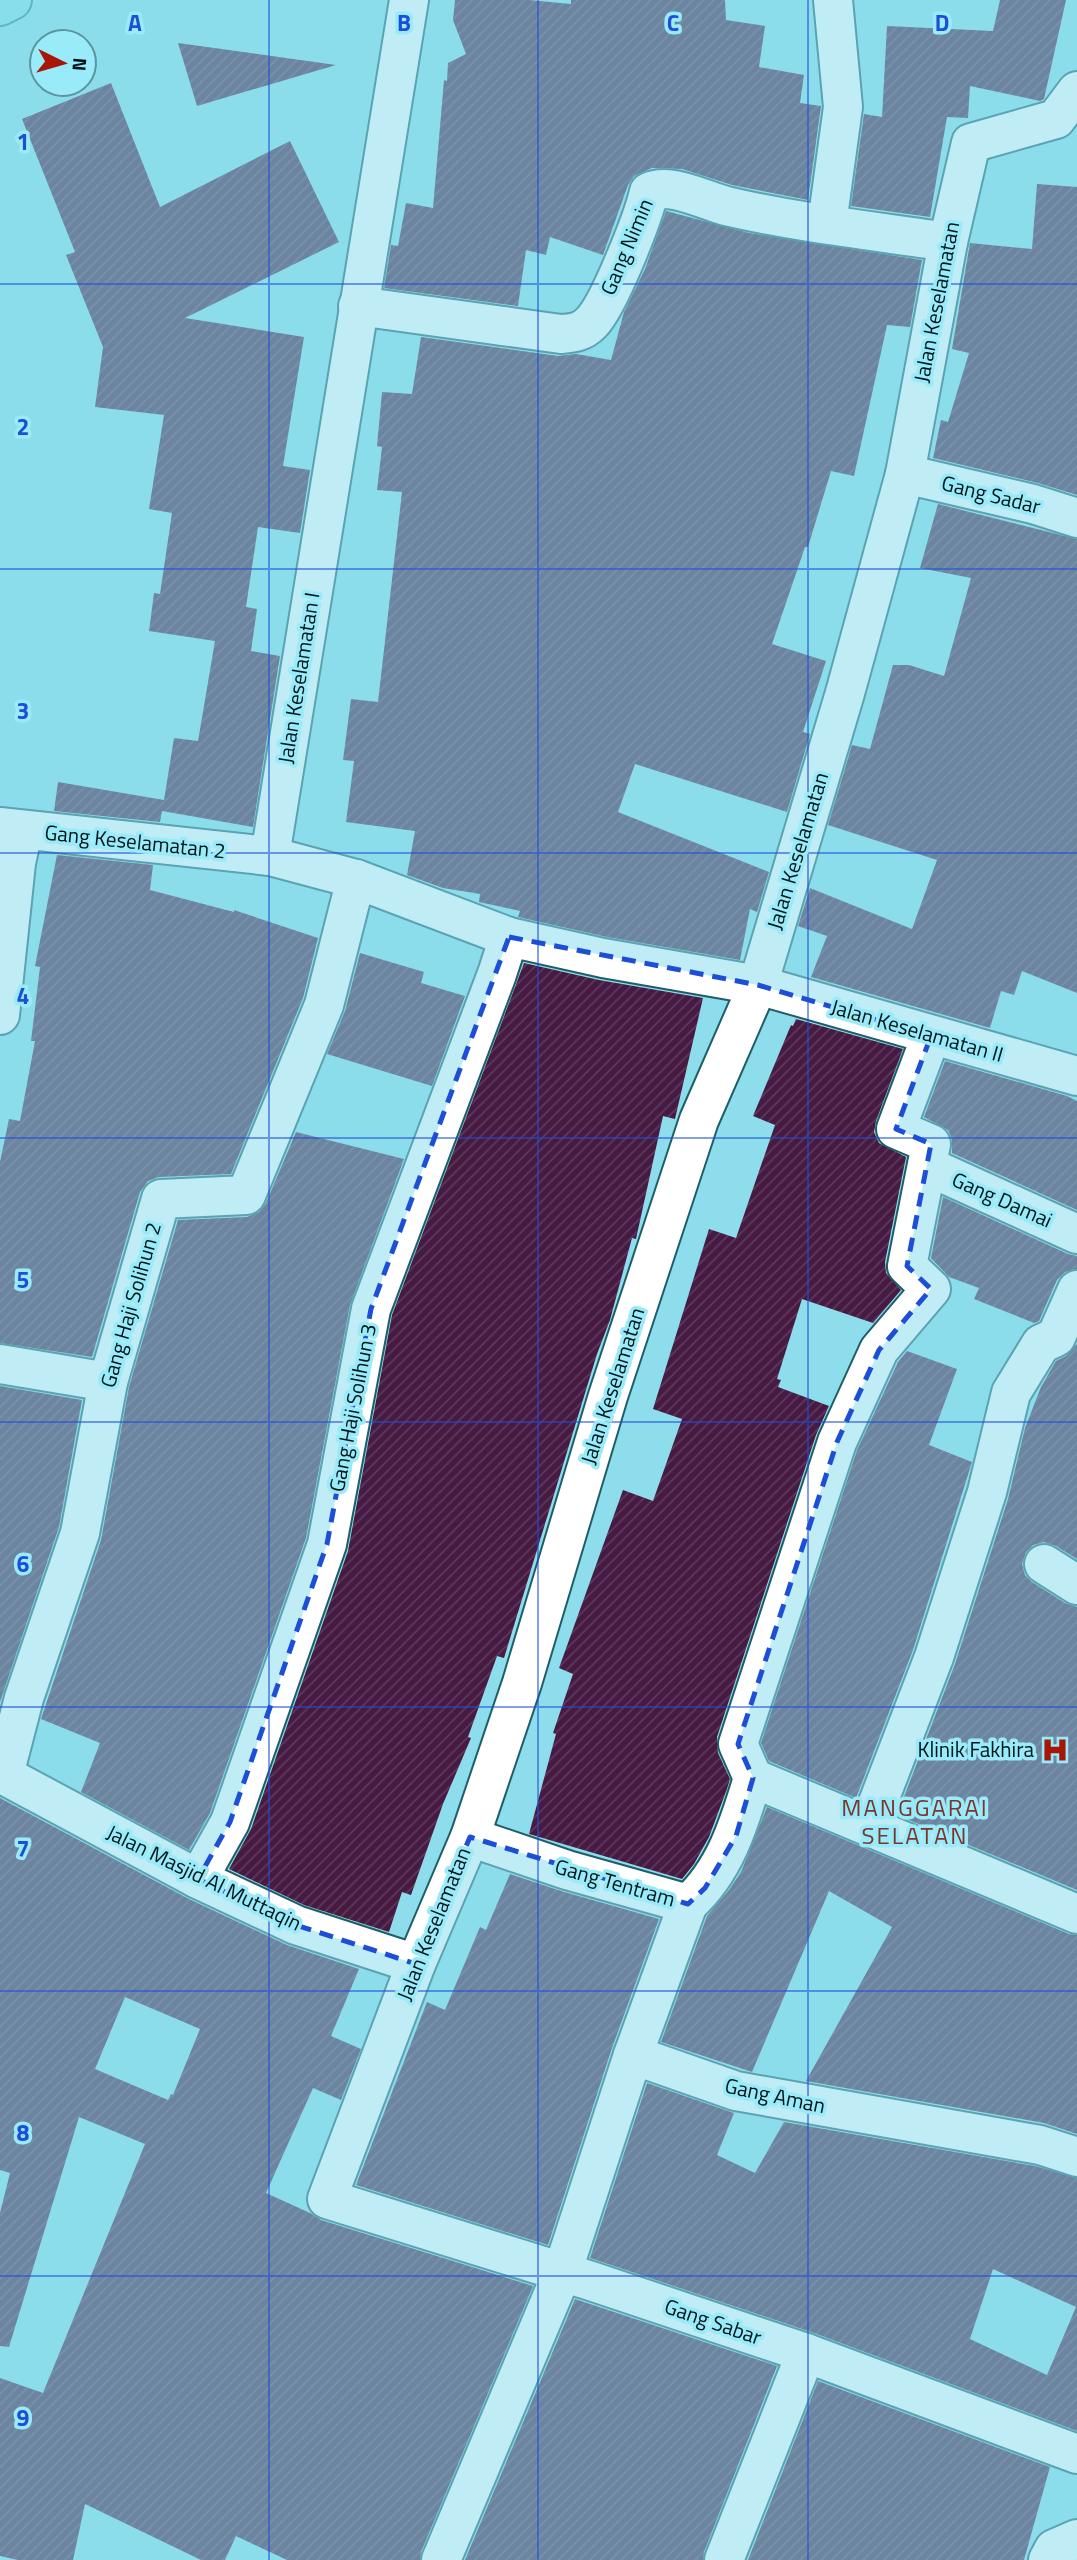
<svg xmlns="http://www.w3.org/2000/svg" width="1077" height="2560" viewBox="0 0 1077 2560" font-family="'Titillium Web',sans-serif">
	<defs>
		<pattern id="building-hatch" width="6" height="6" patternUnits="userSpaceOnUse" patternTransform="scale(1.75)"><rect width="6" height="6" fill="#461a43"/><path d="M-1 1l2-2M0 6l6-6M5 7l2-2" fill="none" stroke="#5c3a5b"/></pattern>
	</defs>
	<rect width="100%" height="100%" fill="#8dddec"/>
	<!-- building -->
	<g fill="url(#building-hatch)" fill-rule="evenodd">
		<path d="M455,0H529L571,4V0H725L726,20L765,26L759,67L804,75L800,103L821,106L808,200L732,185L682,169L652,168L634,176L628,185L603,255L550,237L546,255L526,250L518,306L384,288L391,245L398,246L406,203L433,208L444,80L447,81L448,63L466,54L453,20Z"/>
		<path d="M1000,0H1066L1044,99L1040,101L970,86L968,118L947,117L930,217L851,206L864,114L882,117L887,26L993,31Z"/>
		<path d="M178,43L336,65L197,106Z"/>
		<path d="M111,83L160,207L290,141L339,242L185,318L304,337L283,466L310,470L300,533L258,527L246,607L257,609L251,651L280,656L253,827L162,811L160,822L54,811L58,782L164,800L174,738L198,741L215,641L149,631L154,593L160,594L172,513L149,509L164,415L95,407L103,347L66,255L75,252L22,119Z"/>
		<path d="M1037,184L1077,187V495L1038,483L933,458L941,420L948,422L969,353L952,349L970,243L1032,249Z"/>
		<path d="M666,211L749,233L922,260L910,327L887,325L854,476L831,471L808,547H805L772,644L826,661L803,732L810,734L787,812L635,764L618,812L769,872L757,912L750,909L740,960L607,937L518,917L520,911L479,902L480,894L443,888L407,875L415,831L346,822L354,761L343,760L351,699L378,702L402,492L377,490L382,447L377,446L382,392L412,394L421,337L558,356L576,354L611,360L624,312L645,269Z"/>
		<path d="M938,504L1077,539V993L1022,971L1014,995L1001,991L990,1028L811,977L827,936L798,926L810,888L912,929L937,860L828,825L852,745L870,749L893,665H909L944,676L971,578L920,568Z"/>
		<path d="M57,855L153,865L150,890L234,912V910L318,938L303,998L231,1174L159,1177L148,1181L140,1192L92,1357L0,1343V1162L9,1119L20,1121L35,1041H31L40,967L35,966Z"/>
		<path d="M360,953L424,972L421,983L465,996L432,1086L327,1054L345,1011Z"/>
		<path d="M524,963L599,980L703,998L675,1119L663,1116L636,1239L632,1238L610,1320L597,1354L504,1658L497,1656L468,1737L471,1738L443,1804L411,1895L402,1892L389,1932L304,1905L229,1869L251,1829L348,1551L392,1315Z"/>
		<path d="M796,1019L903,1049L876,1121L874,1132L879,1143L906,1157L885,1262L886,1273L901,1290L873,1323L802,1299L777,1379L781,1380L778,1387L829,1406L816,1435L717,1737L718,1753L730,1779L727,1789L709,1837L694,1864L682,1879L529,1834L556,1734L553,1733L573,1674L559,1668L623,1490L653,1501L682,1419L653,1409L709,1229L736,1238L775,1125L753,1116L791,1025L793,1026Z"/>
		<path d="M945,1061L1067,1096L1077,1101V1210L952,1153V1139L948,1130L924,1117Z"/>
		<path d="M296,1132L404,1159L350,1305L306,1538L210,1813L189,1850L81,1792L100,1743L41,1719L101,1540L129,1387L178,1220L247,1217L259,1212L266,1203Z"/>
		<path d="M943,1197L1068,1254L1077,1256V1269L1065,1272L1057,1280L1039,1321L1034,1323L974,1299L979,1288L949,1277L931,1258Z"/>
		<path d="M1077,1344V1559L1056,1546L1044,1542L1033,1545L1026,1552L1022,1564L1025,1575L1032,1582L1065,1603L1077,1607V1890L897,1815L955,1664L1008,1499L1025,1428L1041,1387L1056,1361L1066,1356Z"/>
		<path d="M907,1351L957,1369L929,1445L972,1462L913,1650L856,1798L769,1761L761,1743L857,1450L898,1362Z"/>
		<path d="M0,1386L82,1400L59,1527L0,1702Z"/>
		<path d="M0,1798L189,1899L287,1945L359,1969L331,2036L361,2049L341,2100L313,2088L266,2193L310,2213L321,2220L533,2286L421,2552L420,2560H287L236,2536L225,2560H201L85,2504L73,2560H18L0,2556V2378L43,2393L145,2144L79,2117L9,2347L0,2346V2213L10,2173L0,2170ZM125,1997L200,2029L173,2095L171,2094L168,2100L95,2069Z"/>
		<path d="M767,1807L1069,1934L1077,1935V2134L1044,2123L806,2081L892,1927L829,1891L752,2072L661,2042L707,1916L729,1890L741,1872Z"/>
		<path d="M510,1874L561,1891L659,1919L612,2048L548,2245L356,2185L427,2002L445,2010L480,1927L486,1930Z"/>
		<path d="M647,2083L734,2113L717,2155L755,2173L784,2122L1035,2166L1077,2178V2431L814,2333L590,2258ZM993,2269L1076,2307L1047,2375L970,2339Z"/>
		<path d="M575,2299L777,2366L704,2552L703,2560H465Z"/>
		<path d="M818,2381L1050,2467L1024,2560H748Z"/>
	</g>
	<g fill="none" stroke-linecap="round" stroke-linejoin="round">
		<defs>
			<g id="minor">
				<path d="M1077,91L1056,119L971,143L948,242L905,474L845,693L758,985L699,1120L608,1396L522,1683L470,1837L416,1964L327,2199L591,2281L806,2353L1077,2454"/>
				<path d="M827,224L843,107L833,0"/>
				<path d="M358,306L561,334C574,333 582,332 591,323C609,305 643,218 649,192C671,182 703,200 726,206C798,223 874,231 948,242"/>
				<path d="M905,474L1033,504L1077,518"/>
				<path d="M0,827L270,856L356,879L509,937L603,958L758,985L1077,1076"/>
				<path d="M270,856L409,0"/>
				<path d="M0,1015L16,863L23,830"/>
				<path d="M927,1166L1077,1234"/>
				<path d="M0,1364L108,1382"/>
				<path d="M1044,1564L1077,1585"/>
				<path d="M0,1773L198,1879L296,1925L416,1964"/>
				<path d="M4,1775L24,1698L80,1533L108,1382L161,1199L246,1195L324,1005L356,879"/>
				<path d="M753,1778L738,1744L837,1442L879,1350L931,1289L907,1266L931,1144L896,1129L931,1036"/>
				<path d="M753,1778C739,1824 725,1871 688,1904L633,2055L736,2091L1040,2145L1077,2157"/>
				<path d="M753,1778L1077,1914"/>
				<path d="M869,1826L934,1657L987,1492L1011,1393L1041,1344L1056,1337L1077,1290"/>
				<path d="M470,1837L567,1870L688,1904"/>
				<path d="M198,1879L230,1822L327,1544L371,1309L497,974L509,937"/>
				<path d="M441,2560L562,2273L633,2055"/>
				<path d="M724,2560L806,2353"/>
				<path d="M1048,2560L1054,2549L1077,2539"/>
			</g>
			<path id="major" d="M0,6L12,0"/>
		</defs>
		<!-- minor casing -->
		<use href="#minor" stroke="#1e5e68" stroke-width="42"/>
		<!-- major casing -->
		<use href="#major" stroke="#238a9a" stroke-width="42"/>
		<!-- minor -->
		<use href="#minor" stroke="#fff" stroke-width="38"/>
		<!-- major -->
		<use href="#major" stroke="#86dfec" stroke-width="38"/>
	</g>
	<!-- marked area -->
	<path d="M0 0H1077V2560H0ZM509,937L758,985L931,1036L896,1129L931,1144L907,1266L931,1289L879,1350L837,1442L738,1744L753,1778L736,1836L705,1888L688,1904L470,1837L416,1964L296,1925L198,1879L230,1822L327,1544L371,1309Z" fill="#8dddec" fill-opacity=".55" fill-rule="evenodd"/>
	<path fill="none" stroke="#1d4ed8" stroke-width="5" stroke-dasharray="14 9" stroke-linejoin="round" d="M509,937L758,985L931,1036L896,1129L931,1144L907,1266L931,1289L879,1350L837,1442L738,1744L753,1778L736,1836L705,1888L688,1904L470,1837L416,1964L296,1925L198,1879L230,1822L327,1544L371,1309Z"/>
	<!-- grid -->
	<path fill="none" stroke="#1d4ed8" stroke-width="2" stroke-opacity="0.55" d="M269,0V2560M538,0V2560M808,0V2560M0,284H1077M0,569H1077M0,853H1077M0,1138H1077M0,1422H1077M0,1707H1077M0,1991H1077M0,2276H1077"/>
	<!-- icons -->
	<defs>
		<symbol id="hospital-bare" viewBox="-9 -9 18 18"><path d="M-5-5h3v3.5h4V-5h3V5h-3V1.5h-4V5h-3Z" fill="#a81607" stroke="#9aebf9" stroke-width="2.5" paint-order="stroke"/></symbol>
	</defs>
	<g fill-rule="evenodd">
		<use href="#hospital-bare" x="1036" y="1731" width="38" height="38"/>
	</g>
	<g text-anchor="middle" stroke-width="7" stroke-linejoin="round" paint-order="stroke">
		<!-- street labels -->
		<g font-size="21" fill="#001519" stroke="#9aebf9">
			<text transform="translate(627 247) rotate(-67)" y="7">Gang Nimin</text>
			<text transform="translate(937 302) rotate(-79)" y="7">Jalan Keselamatan</text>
			<text transform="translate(991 495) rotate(14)" y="7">Gang Sadar</text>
			<text transform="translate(299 678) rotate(-81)" y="7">Jalan Keselamatan I</text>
			<text transform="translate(135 842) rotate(6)" y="7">Gang Keselamatan 2</text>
			<text transform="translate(798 851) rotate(-73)" y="7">Jalan Keselamatan</text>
			<text transform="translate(917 1031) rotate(16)" y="7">Jalan Keselamatan II</text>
			<text transform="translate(1002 1200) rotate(24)" y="7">Gang Damai</text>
			<text transform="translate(131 1305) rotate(-74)" y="7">Gang Haji Solihun 2</text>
			<text transform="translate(613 1386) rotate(-72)" y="7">Jalan Keselamatan</text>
			<text transform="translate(353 1408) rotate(-79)" y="7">Gang Haji Solihun 3</text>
			<text transform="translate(204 1878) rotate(26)" y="7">Jalan Masjid Al Muttaqin</text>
			<text transform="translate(615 1883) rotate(16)" y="7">Gang Tentram</text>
			<text transform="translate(434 1924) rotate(-68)" y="7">Jalan Keselamatan</text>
			<text transform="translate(775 2096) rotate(12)" y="7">Gang Aman</text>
			<text transform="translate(713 2322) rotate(19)" y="7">Gang Sabar</text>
		</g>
		<!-- poi labels -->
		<g font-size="21" fill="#001519" stroke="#9aebf9" text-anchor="end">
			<text x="1034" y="1757">Klinik Fakhira</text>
		</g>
		<!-- quarter labels -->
		<g font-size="24" letter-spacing="2" fill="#7b352b" stroke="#9aebf9">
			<text x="915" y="1816">MANGGARAI<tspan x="915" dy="28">SELATAN</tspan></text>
		</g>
	</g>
	<g font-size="23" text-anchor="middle" font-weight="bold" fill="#1d4ed8" stroke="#9aebf9" stroke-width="7" stroke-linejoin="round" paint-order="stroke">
		<text x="135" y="31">A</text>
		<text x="404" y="31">B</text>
		<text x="673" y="31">C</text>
		<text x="942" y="31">D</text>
		<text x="23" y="150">1</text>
		<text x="23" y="435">2</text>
		<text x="23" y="719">3</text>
		<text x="23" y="1004">4</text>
		<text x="23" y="1288">5</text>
		<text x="23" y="1572">6</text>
		<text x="23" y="1857">7</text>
		<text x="23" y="2141">8</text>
		<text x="23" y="2426">9</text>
	</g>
	<!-- north arrow -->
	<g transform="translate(63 63) rotate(95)"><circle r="33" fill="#9aebf9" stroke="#5c959f" stroke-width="2"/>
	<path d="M0-5L12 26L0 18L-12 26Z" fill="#a81607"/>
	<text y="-10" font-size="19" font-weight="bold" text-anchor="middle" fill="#001519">N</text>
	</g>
</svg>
